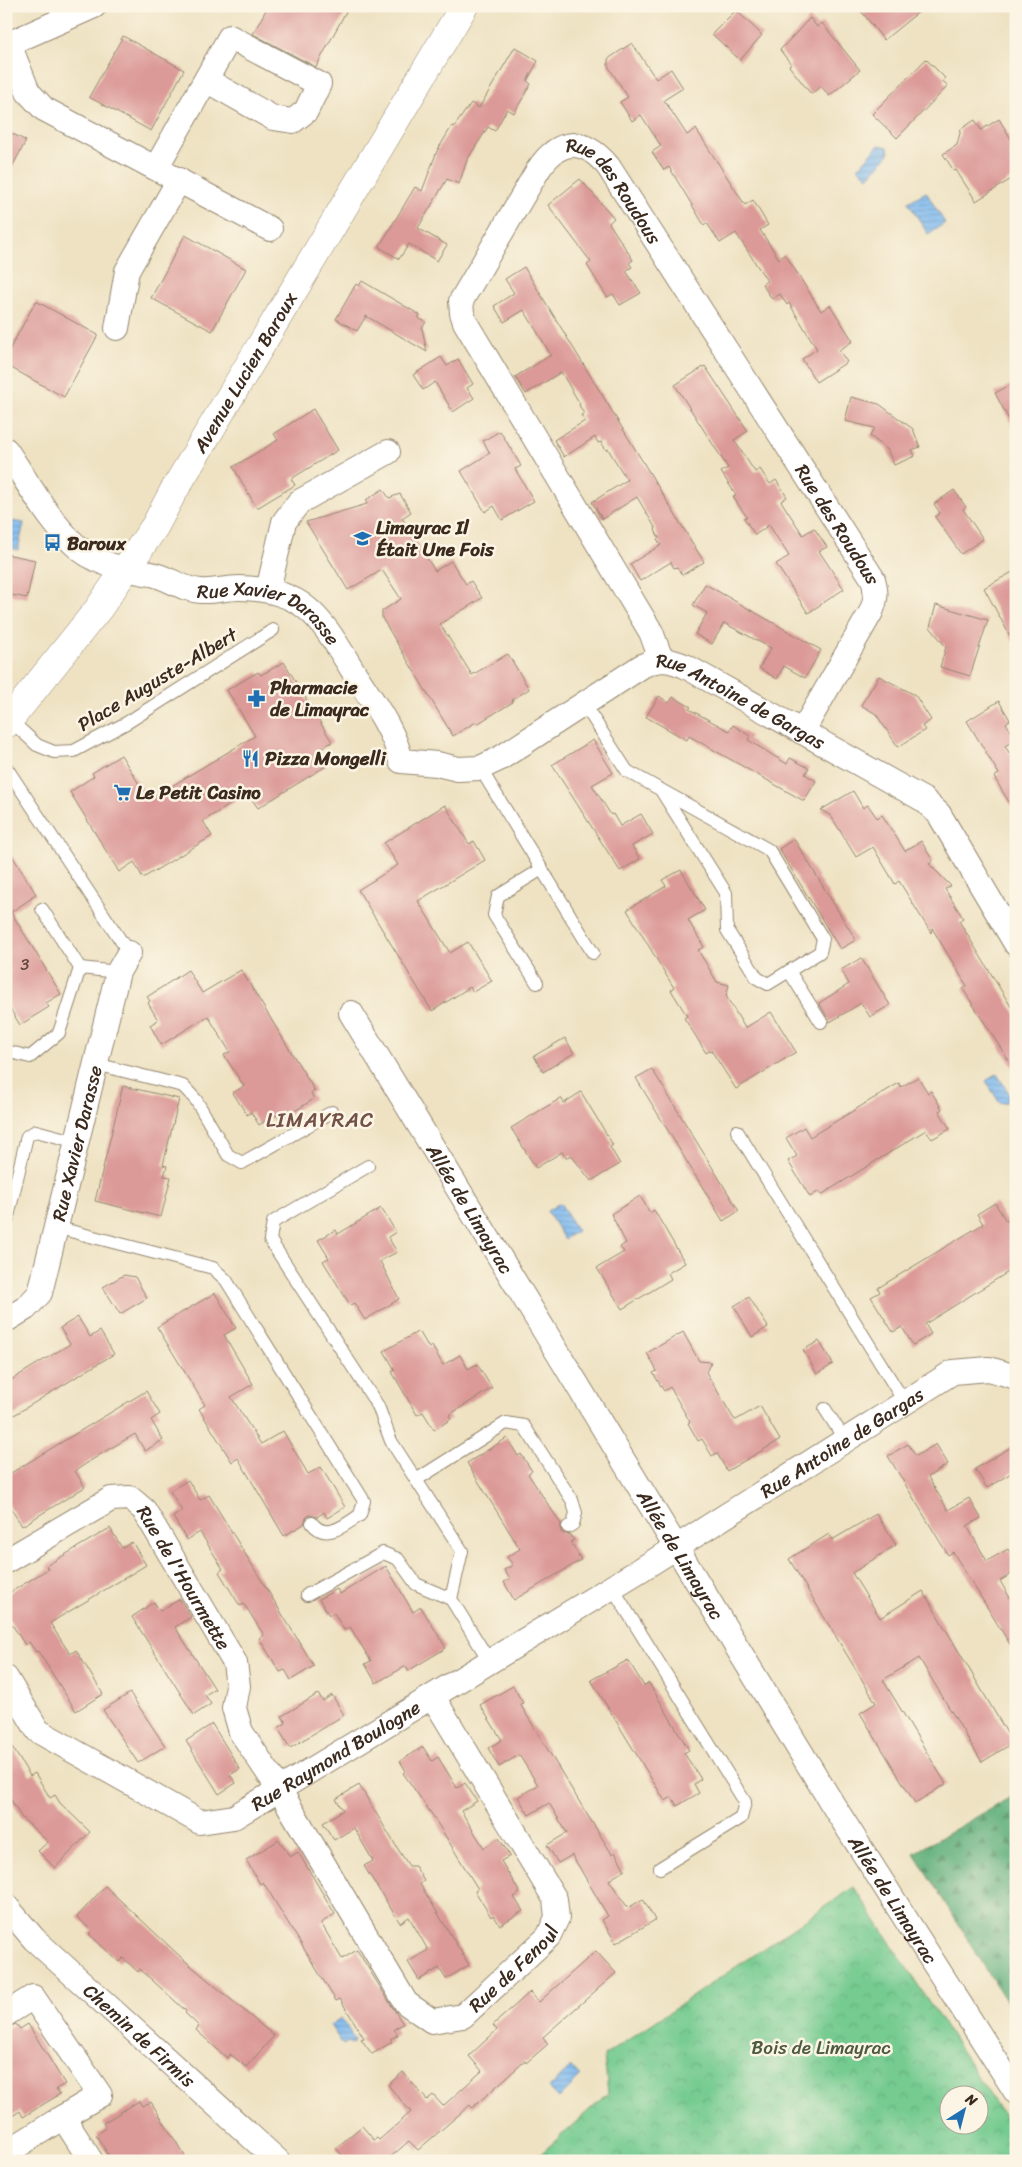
<svg xmlns="http://www.w3.org/2000/svg" width="1022" height="2167" viewBox="0 0 1022 2167" font-family="Sriracha,sans-serif">
	<defs>
		<pattern id="forest-firs" width="22" height="20" patternUnits="userSpaceOnUse" patternTransform="scale(1.25)"><rect width="22" height="20" fill="#5faf7a"/><path d="M5 1l3.5 6h-7zM16 11l3.5 6h-7z" fill="#508f63"/></pattern>
		<pattern id="park-crowns" width="20" height="18" patternUnits="userSpaceOnUse" patternTransform="scale(1.25)"><rect width="20" height="18" fill="#74cb90"/><path d="M2 6a3 3 0 1 1 6 0M12 15a3 3 0 1 1 6 0" fill="none" stroke="#65ae7c"/></pattern>
		<pattern id="water-rules" width="6" height="5" patternUnits="userSpaceOnUse" patternTransform="scale(1.25)"><rect width="6" height="5" fill="#7ebaf0"/><path d="M0 2.5h6" fill="none" stroke="#6897c2"/></pattern>
	</defs>
	<rect width="100%" height="100%" fill="#fcf5e5"/>
	<filter id="ink" filterUnits="userSpaceOnUse"><feTurbulence type="fractalNoise" baseFrequency=".02" numOctaves="2"/><feDisplacementMap in="SourceGraphic" scale="10" xChannelSelector="R" yChannelSelector="G"/><feConvolveMatrix kernelMatrix="1 2 1 2 8 2 1 2 1" color-interpolation-filters="sRGB"/></filter>
	<filter id="wash" filterUnits="userSpaceOnUse"><feTurbulence type="fractalNoise" baseFrequency=".0096" numOctaves="4" result="noise"/><feDisplacementMap in="SourceGraphic" scale="20" xChannelSelector="R" yChannelSelector="G"/><feGaussianBlur stdDeviation="1.12" result="paint"/><feColorMatrix in="noise" values="0 0 0 0 0 0 0 0 0 0 0 0 0 0 0 0 0 1.4 0 .05"/><feComposite in="paint" operator="in"/></filter>
	<g filter="url(#wash)">
		<rect width="100%" height="100%" fill="#eee2c2"/>
		<!-- forest -->
		<path fill="url(#forest-firs)" stroke="#4d6c4c" d="M1016,1794V2017L914,1853Z"/>
		<!-- park -->
		<path fill="url(#park-crowns)" stroke="#587a57" fill-rule="evenodd" d="M854,1887L1016,2135V2161H533L608,2093L604,2056ZM950,2094H980V2124H950Z"/>
		<!-- water -->
		<g fill="url(#water-rules)" stroke="#5c7287">
			<path d="M879,145L888,147L889,154L868,177L858,168Z"/>
			<path d="M926,192L945,223L928,234L908,202Z"/>
			<path d="M11,521L24,523L18,550L6,547Z"/>
			<path d="M997,1074L1010,1095L1008,1101L1003,1103L999,1102L986,1081Z"/>
			<path d="M560,1203L577,1231L564,1239L547,1211Z"/>
			<path d="M341,2018L355,2040L352,2044L348,2042L343,2045L330,2025Z"/>
			<path d="M571,2067L581,2076L559,2098L549,2088Z"/>
		</g>
		<g id="blocks">
			<!-- building -->
			<g fill="#db9997">
				<path d="M268,6H349L316,67L253,34Z"/>
				<path d="M857,6H926L884,40Z"/>
				<path d="M736,10L762,35L740,60L712,34Z"/>
				<path d="M810,18L817,27L822,23L860,70L829,96L821,86L811,94L789,66L791,64L780,50Z"/>
				<path d="M123,36L184,70L151,131L89,97Z"/>
				<path d="M632,43L656,79L671,69L683,88L664,100L687,135L696,129L745,205L753,200L768,225L760,230L779,259L785,254L821,311L830,305L853,341L839,350L847,362L816,382L802,359L817,349L789,303L787,305L780,294L772,299L762,284L767,281L736,233L720,243L707,223L704,225L669,167L664,170L652,152L661,146L641,115L632,121L620,102L628,97L608,66V59Z"/>
				<path d="M515,47L538,61L527,81L531,84L514,113L507,109L495,131L488,127L467,160L459,184L447,179L418,228L447,245L437,261L409,244L399,259L379,247L415,187L422,191L437,151L452,126L454,127L471,103L479,108Z"/>
				<path d="M926,59L945,78L943,81L948,86L897,138L872,114Z"/>
				<path d="M999,119L1016,147V176L976,201L956,170L954,171L943,154L957,145L961,129L975,120L981,130Z"/>
				<path d="M6,130L26,141L6,178Z"/>
				<path d="M580,179L614,218L609,223L633,260L629,263L632,267L626,271L641,293L620,305L613,294L607,297L587,265L591,262L548,205Z"/>
				<path d="M185,235L246,269L212,331L151,298Z"/>
				<path d="M524,267L704,562L682,575L677,567L674,568L671,562L640,581L630,564L661,545L657,539L659,538L655,530L656,529L637,497L602,519L592,502L627,480L608,449L606,450L601,442L598,443L595,437L564,457L554,440L585,421L581,415L584,414L579,405L580,404L561,372L526,394L515,377L551,355L524,310L504,322L494,306L514,293L505,279Z"/>
				<path d="M362,281L420,315L418,318L426,322L422,328L427,352L366,316L357,331L336,319L356,284L359,286Z"/>
				<path d="M36,301L98,335L64,397L6,365V356Z"/>
				<path d="M441,357L447,366L458,359L473,384L467,388L474,398L453,412L435,382L423,390L413,375Z"/>
				<path d="M705,366L748,431L734,440L755,472L760,469L770,484L776,480L787,497L781,501L803,535L814,528L827,547L819,551L844,589L808,613L776,564L789,556L769,525L755,535L744,518L747,517L733,497L736,495L721,472L728,468L675,385Z"/>
				<path d="M1016,382V433L995,393Z"/>
				<path d="M851,397L879,404L913,429L920,447L912,450L915,456L894,465L887,449L870,436L875,428L845,421Z"/>
				<path d="M313,409L338,450L291,479L295,485L257,508L233,467L278,440L274,434Z"/>
				<path d="M500,431L521,466L515,469L534,501L502,520L494,506L485,512L461,471L490,453L483,441Z"/>
				<path d="M383,489L389,498L400,494L411,512L402,518L435,571L451,561L466,584L471,581L482,598L440,624L472,675L508,654L529,689L512,700L513,702L477,724L476,722L453,736L382,618V611L401,599L382,570L348,590L306,522L367,504L366,500Z"/>
				<path d="M954,490L966,507L963,509L983,539L961,554L935,517L940,513L934,504Z"/>
				<path d="M6,554L35,560L27,598L6,594Z"/>
				<path d="M1016,570V647L984,588Z"/>
				<path d="M705,584L821,650L805,678L784,666L777,679L759,668L771,648L724,623L712,644L695,634L707,613L693,605Z"/>
				<path d="M936,605L988,620L970,676L940,667L946,647L930,627Z"/>
				<path d="M284,662L332,742L317,751L326,766L258,808L248,794L203,821L212,836L143,878L134,862L119,872L70,792L94,776L92,773L121,755L149,800L208,764L255,736L227,690L258,672L261,675Z"/>
				<path d="M879,676L915,695L931,720L922,726L925,730L898,747L876,714L861,705Z"/>
				<path d="M659,696L669,703L673,697L691,707L689,709L729,731L733,725L750,736L748,740L787,764L790,758L809,768L805,774L816,781L804,801L689,736L687,740L646,717Z"/>
				<path d="M999,701L1010,720L1006,723L1016,739L1005,746L1016,764V814L994,777L999,774L967,721Z"/>
				<path d="M593,740L613,773L592,785L611,815L613,814L620,826L641,814L653,834L632,846L640,859L620,871L552,765Z"/>
				<path d="M853,791L863,808L868,805L877,818L882,815L905,851L921,841L933,861L929,864L951,886L945,889L963,918L959,921L1016,1015V1072L963,989L967,986L932,928L931,933L899,881L895,884L873,847L856,857L831,816L821,810Z"/>
				<path d="M445,805L469,844L474,841L485,860L418,901L450,953L468,942L492,981L473,992L470,987L432,1011L358,890L398,865L384,843Z"/>
				<path d="M794,839L856,940L840,949L779,849Z"/>
				<path d="M6,846L36,894L31,897L32,898L11,912L61,994L46,1003L49,1007L20,1025L6,1002Z"/>
				<path d="M681,870L705,910L688,920L704,947L698,950L717,982L729,985L726,996L745,1028L771,1012L796,1052L736,1089L711,1050L706,1053L695,1035L684,1018L687,1016L671,990L674,988L627,910L666,886L662,880Z"/>
				<path d="M861,958L890,1005L870,1017L861,1003L830,1022L819,1003L849,984L841,970Z"/>
				<path d="M188,970L202,993L241,970L315,1091L311,1093L314,1099L280,1120L276,1115L259,1125L251,1112L247,1115L233,1093L244,1086L224,1055L230,1052L208,1016L161,1045L150,1025L158,1020L148,1003L150,1001L147,997Z"/>
				<path d="M565,1038L574,1053L543,1072L534,1056Z"/>
				<path d="M652,1069L739,1211L723,1221L636,1078Z"/>
				<path d="M918,1077L928,1093L931,1091L942,1109L939,1111L950,1129L932,1139L926,1130L821,1195L819,1191L810,1197L788,1161L797,1156L786,1138L804,1127L810,1137L899,1083L901,1087Z"/>
				<path d="M123,1086L179,1099L163,1165L167,1166L164,1176L171,1177L161,1217L95,1201Z"/>
				<path d="M581,1092L613,1145L610,1147L620,1164L591,1181L571,1155L566,1158L562,1152L536,1168L511,1128L561,1098L564,1103Z"/>
				<path d="M640,1196L650,1213L654,1210L685,1263L668,1273L671,1279L622,1309L597,1268L624,1252L620,1247L626,1243L611,1214Z"/>
				<path d="M995,1203L1006,1221L1010,1219L1016,1228V1267L925,1324L931,1334L913,1345L902,1327L893,1332L871,1297L880,1292L878,1288L983,1224L977,1214Z"/>
				<path d="M381,1208L396,1232L388,1237L397,1252L380,1261L399,1299L365,1320L354,1303L350,1305L323,1261L329,1258L318,1240L336,1230L338,1234Z"/>
				<path d="M124,1275L135,1277L147,1298L120,1314L103,1287Z"/>
				<path d="M215,1293L236,1328L224,1335L253,1384L231,1397L261,1444L283,1431L308,1474L321,1467L345,1507L327,1518L324,1512L317,1517L309,1515L306,1518L304,1524L284,1536L238,1458L232,1462L199,1409L205,1405L157,1327Z"/>
				<path d="M749,1297L768,1327L752,1337L734,1306Z"/>
				<path d="M78,1317L90,1337L100,1331L114,1354L6,1420V1383L70,1344L60,1328Z"/>
				<path d="M419,1331L429,1348L432,1346L443,1365L460,1355L468,1369L477,1364L492,1388L449,1415L451,1419L434,1430L423,1412L417,1415L392,1372L395,1370L384,1351Z"/>
				<path d="M683,1332L699,1361L711,1362L706,1372L734,1419L736,1420L760,1406L780,1440L727,1471L717,1453L712,1456L702,1439L698,1441L688,1423L690,1422L670,1387L664,1391L653,1373L657,1371L647,1353Z"/>
				<path d="M819,1341L833,1364L817,1374L803,1350Z"/>
				<path d="M146,1391L160,1414L151,1420L163,1440L145,1451L135,1434L101,1454L75,1471L85,1487L22,1526L6,1501V1476Z"/>
				<path d="M507,1438L518,1456L521,1454L532,1471L528,1474L561,1524V1532L565,1534L570,1535L574,1540L571,1542L581,1560L514,1600L504,1582L510,1579L504,1570L513,1565L507,1557L520,1549L467,1463Z"/>
				<path d="M908,1444L916,1456L936,1444L948,1464L928,1477L948,1510L969,1498L981,1518L967,1526L987,1561L1008,1549L1016,1562V1571L1000,1581L1016,1608V1654L953,1552L948,1555L888,1456Z"/>
				<path d="M1016,1444V1470L987,1488L975,1469Z"/>
				<path d="M188,1480L200,1500L209,1495L314,1666L291,1680L285,1670L280,1672L259,1638L264,1635L244,1604L240,1606L219,1572L223,1569L200,1532L187,1540L173,1517L182,1511L170,1491Z"/>
				<path d="M876,1514L896,1545L852,1573L880,1618L923,1591L1013,1743L982,1762L919,1658L883,1680L946,1784L915,1803L860,1713L876,1703L789,1559L829,1534L832,1540Z"/>
				<path d="M110,1528L122,1548L132,1542L146,1565L50,1623L70,1654L76,1650L103,1694L76,1711L38,1651L36,1652L29,1642L25,1645L6,1615V1595L48,1569L46,1566Z"/>
				<path d="M386,1566L413,1612L421,1607L446,1648L408,1671L406,1666L376,1683L365,1664L371,1661L350,1627L344,1630L334,1613L329,1615L319,1599L337,1589L340,1594Z"/>
				<path d="M180,1599L191,1617L175,1627L215,1689L205,1695L211,1704L194,1715L132,1617L154,1602L160,1611Z"/>
				<path d="M628,1660L644,1686L649,1683L689,1750L684,1753L701,1779L694,1784L699,1793L677,1806L672,1797L665,1801L591,1680Z"/>
				<path d="M513,1686L523,1703L520,1704L585,1811L612,1854L615,1852L625,1870L609,1880L628,1908L643,1899L655,1920L616,1943L602,1920L608,1916L572,1855L558,1863L547,1845L567,1833L549,1803L529,1815L518,1797L538,1785L519,1755L499,1767L488,1748L502,1740L480,1705Z"/>
				<path d="M130,1693L165,1746L138,1763L103,1710Z"/>
				<path d="M318,1694L323,1701L332,1695L344,1715L290,1748L278,1728L286,1723L282,1716Z"/>
				<path d="M212,1724L240,1769L230,1775L236,1783L219,1794L186,1741Z"/>
				<path d="M6,1737L30,1776L35,1773L50,1798L55,1795L60,1803L90,1832L55,1868L38,1851L48,1842L21,1817L6,1791Z"/>
				<path d="M423,1747L432,1761L438,1757L457,1788L465,1783L477,1801L461,1811L484,1848L499,1838L510,1856L501,1861L520,1893L514,1897L523,1911L500,1925L493,1915L491,1917L475,1891L478,1889L433,1816L403,1773L406,1771L400,1761Z"/>
				<path d="M359,1785L396,1846L409,1866H415L424,1881L420,1884L469,1965L446,1979L439,1968L419,1980L408,1962L428,1950L409,1917L400,1923L364,1866L373,1861L354,1828L334,1840L323,1823L343,1810L336,1799Z"/>
				<path d="M279,1840L290,1857L298,1852L335,1914L321,1923L342,1959L357,1950L403,2024L394,2029L398,2035L390,2039L392,2042L372,2054L361,2039L364,2038L340,1999L336,2001L263,1882L260,1884L246,1860Z"/>
				<path d="M105,1886L183,1959L274,2036L246,2067L230,2054L227,2058L196,2030L199,2026L185,2013L186,2011L140,1969L138,1972L123,1958L119,1962L89,1934L92,1931L77,1917Z"/>
				<path d="M596,1951L616,1973L543,2037L548,2044L526,2063L525,2061L472,2108L470,2105L418,2150L409,2141L386,2161H347L336,2148L362,2126L374,2140L377,2138L379,2140L411,2112L388,2085L403,2072L427,2100L433,2095L443,2106L482,2071L469,2056L497,2030L493,2025L530,1992L539,2002Z"/>
				<path d="M16,2024L20,2029L28,2024L65,2084L56,2089L60,2094L23,2117L20,2111L6,2120V2028Z"/>
				<path d="M139,2101L142,2106L151,2102L188,2161H112L96,2135L106,2128L103,2123Z"/>
			</g>
		</g>
	</g>
	<g filter="url(#ink)">
		<use href="#blocks" fill-opacity="0" stroke="#948670" stroke-width="1"/>
		<g fill="none" stroke-linecap="round" stroke-linejoin="round">
			<defs>
				<g id="service">
					<path d="M584,704L627,771L769,850L823,939L820,952L768,984L757,978L727,930L726,893L662,792"/>
					<path d="M10,720L37,745L54,752L74,751L128,722L273,630"/>
					<path d="M6,767L129,953"/>
					<path d="M480,768L593,953"/>
					<path d="M42,909L80,968"/>
					<path d="M789,971L821,1022"/>
					<path d="M537,983L494,915L498,896L542,869"/>
					<path d="M6,1051L30,1057L59,1033L80,968L118,972"/>
					<path d="M96,1064L183,1086L196,1100L228,1155L242,1163L332,1112"/>
					<path d="M737,1131L905,1403"/>
					<path d="M368,1166L273,1222L270,1240L378,1406L391,1441L462,1551L451,1599L490,1662"/>
					<path d="M6,1225L27,1136L36,1131L77,1142"/>
					<path d="M55,1227L213,1268L226,1280L364,1501L360,1515C346,1524 326,1542 312,1523"/>
					<path d="M825,1409L845,1440"/>
					<path d="M416,1480L506,1423L524,1426L572,1500L576,1513L573,1524L568,1527"/>
					<path d="M612,1587L745,1802L741,1818L660,1868"/>
					<path d="M307,1595L383,1553L398,1559L416,1584L451,1599"/>
				</g>
				<g id="minor">
					<path d="M9,44L28,92L44,109L270,229"/>
					<path d="M6,45L94,6"/>
					<path d="M156,168L230,37L319,84L306,111L293,121L273,118L206,80"/>
					<path d="M117,328L127,271L179,180"/>
					<path id="s1" d="M6,450C28,482 57,537 90,556C108,567 130,570 151,574C168,577 182,590 201,591C213,592 226,588 239,588C308,589 322,621 355,674C372,701 394,729 401,761L437,764L458,769L480,768L499,759L642,666C659,658 668,659 685,666L924,800L939,814L1016,944"/>
					<path d="M268,590L284,522L299,502L388,452"/>
					<path id="s2" d="M661,659L651,632L465,322L462,313L461,301L538,170C559,138 583,137 608,166L873,579C877,592 876,600 871,612L802,732"/>
					<path id="s3" d="M351,1013L833,1805L1016,2092"/>
					<path id="s4" d="M6,1320L26,1308L40,1293L118,972L129,953"/>
					<path id="s5" d="M6,1561L111,1499L130,1498L144,1510L235,1663L238,1686L234,1708L241,1732L279,1789L406,2003L432,2021L463,2016L548,1937L557,1918L555,1899L433,1697"/>
					<path id="s6" d="M6,1678L38,1731L200,1822L234,1817L637,1572L953,1372L989,1369L1016,1377"/>
					<path id="s7" d="M6,1906L34,1939L278,2161"/>
					<path d="M6,2014L33,1997L100,2095L63,2117"/>
					<path d="M6,2153L63,2117L91,2161"/>
				</g>
				<g id="tertiary">
					<path id="s8" d="M6,724L99,608L155,526L173,492L464,6"/>
				</g>
			</defs>
			<!-- service casing -->
			<use href="#service" stroke="#948670" stroke-width="14"/>
			<!-- minor casing -->
			<use href="#minor" stroke="#948670" stroke-width="26"/>
			<!-- tertiary casing -->
			<use href="#tertiary" stroke="#948670" stroke-width="29"/>
			<!-- service -->
			<use href="#service" stroke="#fff" stroke-width="12"/>
			<!-- minor -->
			<use href="#minor" stroke="#fff" stroke-width="24"/>
			<!-- tertiary -->
			<use href="#tertiary" stroke="#fff" stroke-width="28"/>
		</g>
	</g>
	<!-- icons -->
	<defs>
		<symbol id="school-bare" viewBox="-9 -9 18 18"><path d="M0-5L7-2L0 1L-7-2ZM-4 1L0 2.5L4 1V4Q0 6-4 4Z" fill="#1f6fb2" stroke="#fcf5e5" stroke-width="2.5" paint-order="stroke"/></symbol>
		<symbol id="bus-bare" viewBox="-9 -9 18 18"><path d="M-5-6H5V4H4V6H2V4H-2V6H-4V4H-5ZM-3.5-4V0h7V-4ZM-3.5 1.2v1.5H-2V1.2ZM2 1.2v1.5H3.5V1.2Z" fill="#1f6fb2" stroke="#fcf5e5" stroke-width="2.5" paint-order="stroke"/></symbol>
		<symbol id="pharmacy-bare" viewBox="-9 -9 18 18"><path d="M-2-6h4v4h4v4h-4v4h-4v-4h-4v-4h4Z" fill="#1f6fb2" stroke="#fcf5e5" stroke-width="2.5" paint-order="stroke"/></symbol>
		<symbol id="restaurant-bare" viewBox="-9 -9 18 18"><path d="M-5-6h1v4h1v-4h1v4h1v-4h1v5L-1.5 .5V6h-2V.5L-5-1ZM5-6V6H3V1.5H1.5Q1.5-4 5-6Z" fill="#1f6fb2" stroke="#fcf5e5" stroke-width="2.5" paint-order="stroke"/></symbol>
		<symbol id="supermarket-bare" viewBox="-9 -9 18 18"><path d="M-6-5.5h2.5l.6 2H6L4.5 2H-2.5L-4.4-4H-6ZM-1.5 3.2a1.3 1.3 0 1 0 .1 0ZM3 3.2a1.3 1.3 0 1 0 .1 0Z" fill="#1f6fb2" stroke="#fcf5e5" stroke-width="2.5" paint-order="stroke"/></symbol>
	</defs>
	<g fill-rule="evenodd">
		<use href="#school-bare" x="350" y="526" width="25" height="25"/>
		<use href="#bus-bare" x="40" y="530" width="25" height="25"/>
		<use href="#pharmacy-bare" x="244" y="686" width="25" height="25"/>
		<use href="#restaurant-bare" x="238" y="746" width="25" height="25"/>
		<use href="#supermarket-bare" x="110" y="780" width="25" height="25"/>
	</g>
	<g text-anchor="middle" stroke-width="5" stroke-linejoin="round" paint-order="stroke">
		<!-- number labels -->
		<g font-size="16" fill="#63463c">
			<text x="25" y="970">3</text>
		</g>
		<!-- street labels -->
		<g font-size="19" fill="#3b2a1e" stroke="#fcf5e5">
			<text dy="7" stroke="none"><textPath href="#s2" startOffset="671">Rue des Roudous</textPath></text>
			<text dy="7" stroke="none"><textPath href="#s8" startOffset="426">Avenue Lucien Baroux</textPath></text>
			<text dy="7" stroke="none"><textPath href="#s2" startOffset="1076">Rue des Roudous</textPath></text>
			<text dy="7" stroke="none"><textPath href="#s1" startOffset="329">Rue Xavier Darasse</textPath></text>
			<text transform="translate(157 679) rotate(-31)" y="7">Place Auguste-Albert</text>
			<text dy="7" stroke="none"><textPath href="#s1" startOffset="925">Rue Antoine de Gargas</textPath></text>
			<text dy="7" stroke="none"><textPath href="#s4" startOffset="198">Rue Xavier Darasse</textPath></text>
			<text dy="7" stroke="none"><textPath href="#s3" startOffset="229">Allée de Limayrac</textPath></text>
			<text dy="7" stroke="none"><textPath href="#s6" startOffset="996">Rue Antoine de Gargas</textPath></text>
			<text dy="7" stroke="none"><textPath href="#s3" startOffset="634">Allée de Limayrac</textPath></text>
			<text dy="7" stroke="none"><textPath href="#s5" startOffset="238">Rue de l'Hourmette</textPath></text>
			<text dy="7" stroke="none"><textPath href="#s6" startOffset="401">Rue Raymond Boulogne</textPath></text>
			<text dy="7" stroke="none"><textPath href="#s3" startOffset="1039">Allée de Limayrac</textPath></text>
			<text dy="7" stroke="none"><textPath href="#s5" startOffset="858">Rue de Fenoul</textPath></text>
			<text dy="7" stroke="none"><textPath href="#s7" startOffset="186">Chemin de Firmis</textPath></text>
		</g>
		<!-- poi labels -->
		<g font-size="19" font-weight="bold" fill="#3b2a1e" stroke="#fcf5e5" text-anchor="start">
			<text x="376" y="534">Limayrac Il<tspan x="376" dy="22">Était Une Fois</tspan></text>
			<text x="67" y="550">Baroux</text>
			<text x="270" y="694">Pharmacie<tspan x="270" dy="22">de Limayrac</tspan></text>
			<text x="265" y="765">Pizza Mongelli</text>
			<text x="136" y="799">Le Petit Casino</text>
		</g>
		<!-- park labels -->
		<g font-size="19" fill="#4c5a40" stroke="#fcf5e5">
			<text x="821" y="2054">Bois de Limayrac</text>
		</g>
		<!-- quarter labels -->
		<g font-size="21" letter-spacing="1" fill="#735148" stroke="#fcf5e5">
			<text x="320" y="1127">LIMAYRAC</text>
		</g>
	</g>
	<!-- margin -->
	<rect width="1022" height="2167" fill="none" stroke="#fcf5e5" stroke-width="25"/>
	<!-- north arrow -->
	<g transform="translate(964 2110) rotate(36)"><circle r="24" fill="#fcf5e5" stroke="#afa495"/>
	<path d="M0-4L9 19L0 12L-9 19Z" fill="#1f6fb2"/>
	<text y="-8" font-size="14" font-weight="bold" text-anchor="middle" fill="#3b2a1e">N</text>
	</g>
</svg>
